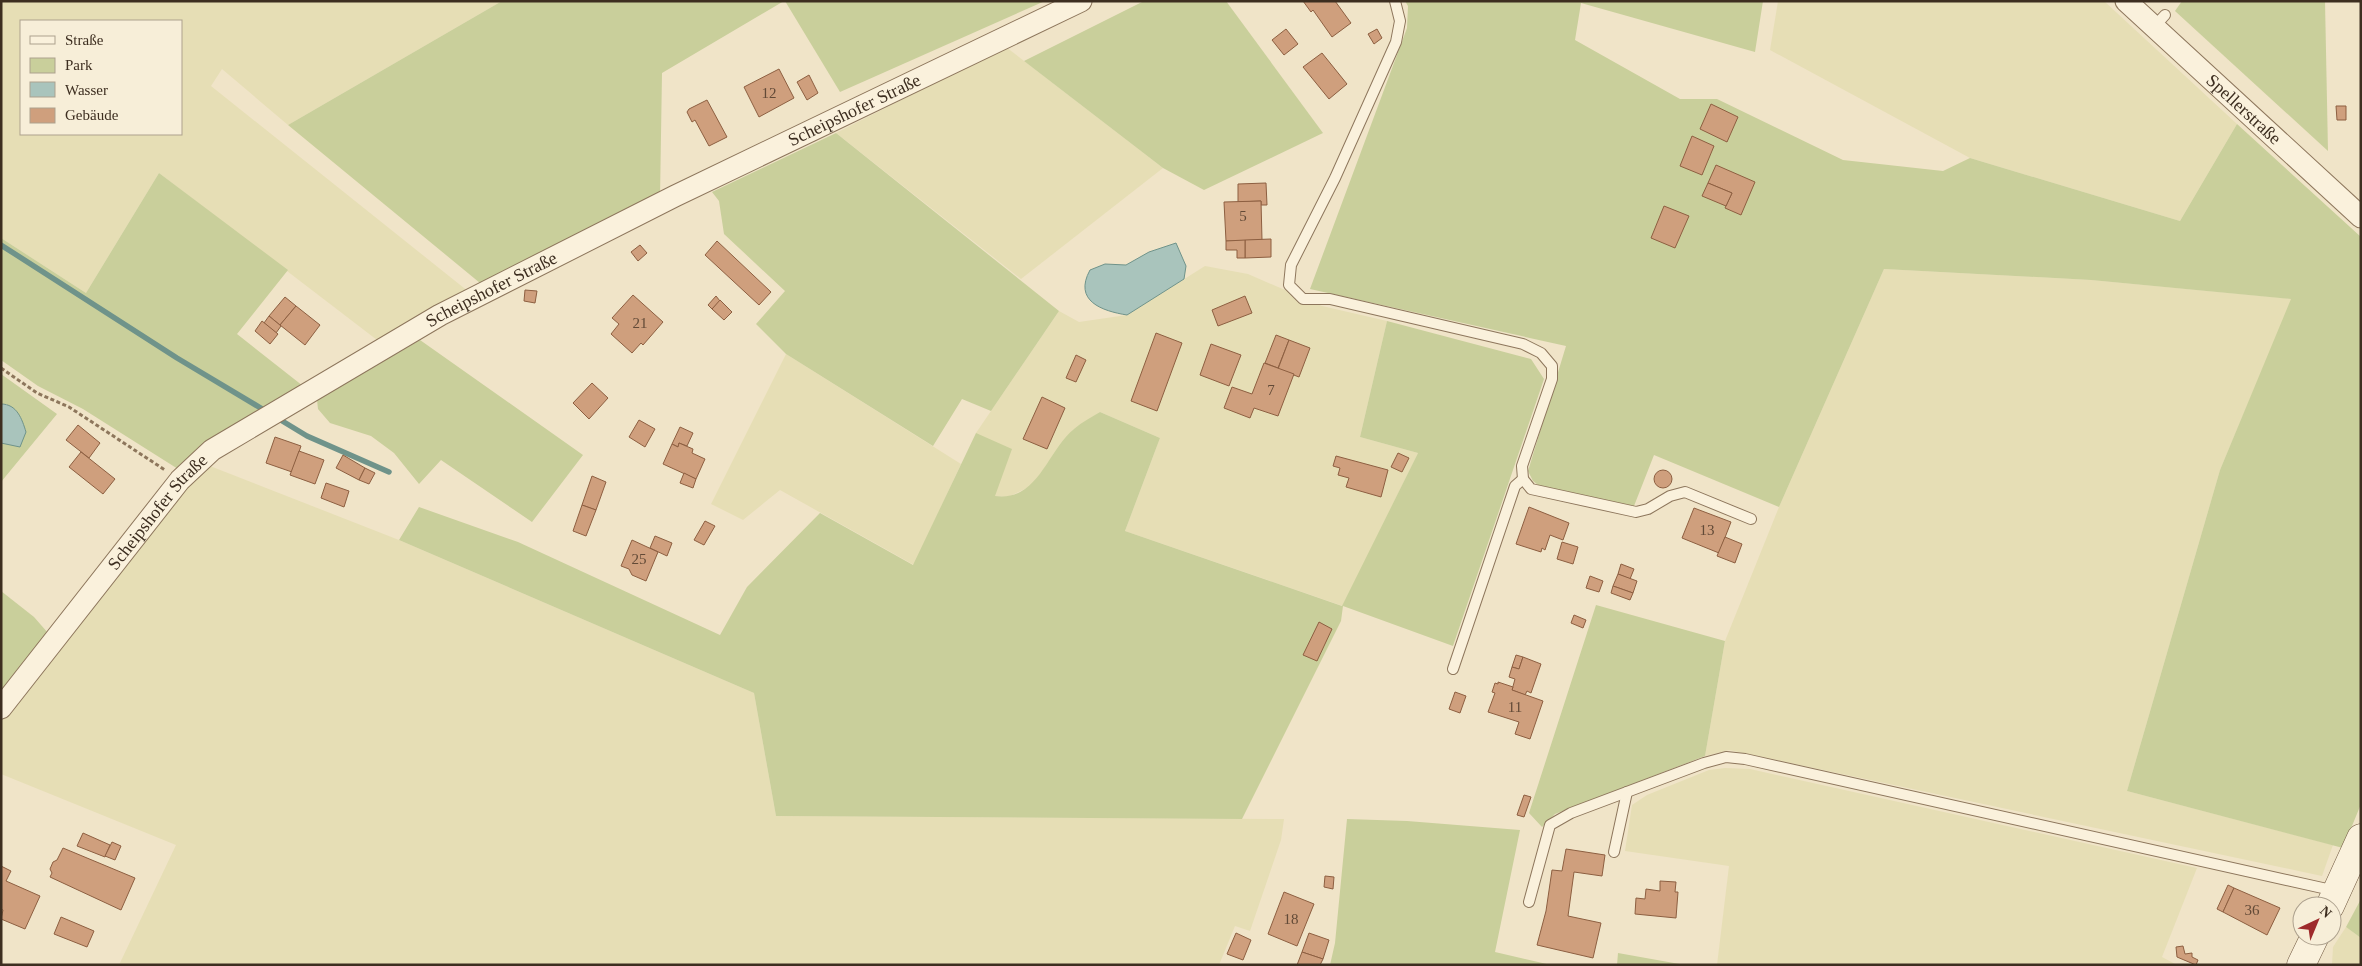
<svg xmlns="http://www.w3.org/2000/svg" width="2362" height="966" viewBox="0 0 2362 966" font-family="'Times New Roman',serif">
	<rect width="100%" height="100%" fill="#f0e4c8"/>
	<!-- farmland -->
	<g fill="#e6deb5" fill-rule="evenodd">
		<path d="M1,1H502L288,125L222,69L211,86L469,292L381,343L159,173L86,293L1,238ZM21,21H181V134H21Z"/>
		<path d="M1778,1H2104L2237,124L2180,221L1970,158L1770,50Z"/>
		<path d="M1006,47L1163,168L1021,279L836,133Z"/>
		<path d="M1205,266L1248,274L1322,306L1387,321L1360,437L1418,453L1343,606L1125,531L1160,438L1100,412L1073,430L1031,486L1008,497L995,496L976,433L1059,311L1079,322L1127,315Z"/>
		<path d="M1884,269L2091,280L2292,299L2220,470L2127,791L2333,845L2322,876L1729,750L1705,756L1725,641L1779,507Z"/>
		<path d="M786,354L961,464L914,565L780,490L743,520L711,504Z"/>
		<path d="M210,466L399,540L754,693L776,816L1284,819L1281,840L1250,931L1235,926L1219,965H119L176,845L1,774V719L196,475Z"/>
		<path d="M1725,768L1750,769L2197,868L2162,957L2177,965H1717L1729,866L1625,851L1632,805L1647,795L1709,770Z"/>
		<path d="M2346,927L2361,938V965H2332L2333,947Z"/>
	</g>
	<!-- green -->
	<g fill="#c9cf9b">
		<path d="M502,1H784L662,73L660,198L480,283L288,125Z"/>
		<path d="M785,1H1045L840,92Z"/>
		<path d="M1144,1H1226L1323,133L1204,190L1163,168L1024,61Z"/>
		<path d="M1405,1H1763L1755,52L1581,3L1575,40L1680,99H1717L1843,160L1943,171L1970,158L2180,221L2237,124L2361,237V804L2343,848L2127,791L2220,470L2291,299L2091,280L1884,269L1779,507L1654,455L1634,506L1542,488L1533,481L1528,471L1566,346L1310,289L1407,28L1408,6Z"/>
		<path d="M2182,1H2325L2328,151L2175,11Z"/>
		<path d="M836,133L1059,311L991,411L962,399L933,446L786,354L756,324L785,291L724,234L719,201L712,192Z"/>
		<path d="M159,173L288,270L237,334L303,386L178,469L83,409L38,386L1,360V238L86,293Z"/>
		<path d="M1387,321L1531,359L1544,379L1453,646L1343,606L1341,621L1242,819L776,816L754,693L399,540L419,507L518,542L720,635L747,587L820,513L913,565L976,433L1012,449L995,496C1038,502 1047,451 1074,429C1082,422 1092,417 1100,412L1160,438L1125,531L1342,606L1418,453L1360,437Z"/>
		<path d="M420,340L583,455L532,522L441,460L419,484L394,453L371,436L330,423L318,409L317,400Z"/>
		<path d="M1,374L57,414L1,482V443L7,444V404H1Z"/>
		<path d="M1,591L34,617L48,633L1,692Z"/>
		<path d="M1596,605L1725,641L1705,756L1555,814L1542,827L1529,813Z"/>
		<path d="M1347,819L1407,821L1520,830L1495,952L1551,965H1330L1335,943Z"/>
		<path d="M2361,899V938L2346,927Z"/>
		<path d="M1618,953L1685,965H1617Z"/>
	</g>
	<!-- water -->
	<g fill="#a9c4bc" stroke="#6f938a">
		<path d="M1176,243L1186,266L1184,279L1127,315C1102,311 1073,301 1090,270L1105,264L1126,265L1149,252Z"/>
		<path d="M1,404C17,404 22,419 26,432L20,447L1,443Z"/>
	</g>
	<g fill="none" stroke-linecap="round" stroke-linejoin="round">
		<!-- stream -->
		<g stroke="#6f938a" stroke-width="5.5">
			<path d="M1,245L177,358L264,410"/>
			<path d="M279,419L307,436L389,472"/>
		</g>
	</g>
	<!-- building -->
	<g fill="#cf9f7d" stroke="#8d5f41">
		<path d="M1303,1H1335L1351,23L1332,37L1313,10L1311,12Z"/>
		<path d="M1286,29L1298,44L1284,55L1272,40Z"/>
		<path d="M1377,29L1382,38L1374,44L1368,34Z"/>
		<path d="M1322,53L1347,84L1329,99L1303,67Z"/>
		<path d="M779,69L794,98L759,117L744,87Z"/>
		<path d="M809,75L818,93L807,100L797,82Z"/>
		<path d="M707,100L727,137L709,146L695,120L692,122L687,112L689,109Z"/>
		<path d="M1711,104L1738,117L1727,142L1700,129Z"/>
		<path d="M2336,106H2346V120H2337Z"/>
		<path d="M1692,136L1714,146L1702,175L1680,166Z"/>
		<path d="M1716,165L1755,182L1741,215L1725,208L1732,193L1708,183Z"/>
		<path d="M1266,183L1267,205H1261V201L1238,202V184Z"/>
		<path d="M1708,183L1732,193L1726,206L1702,196Z"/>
		<path d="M1261,201L1262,240L1226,241L1224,202Z"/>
		<path d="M1664,206L1689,216L1675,248L1651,238Z"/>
		<path d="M1271,239V257L1245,258V240Z"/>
		<path d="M1245,240V258H1237V250H1226V241Z"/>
		<path d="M717,241L771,292L759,305L705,255Z"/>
		<path d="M640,245L647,253L638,261L631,252Z"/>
		<path d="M525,290L537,291L535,303L524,301Z"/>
		<path d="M633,295L663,322L643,345L641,343L632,353L611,334L619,324L612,318Z"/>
		<path d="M716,296L720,301L712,309L708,305Z"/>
		<path d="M1245,296L1252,313L1218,326L1212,310Z"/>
		<path d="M285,297L296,306L280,325L269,316Z"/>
		<path d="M720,300L732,312L724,320L712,309Z"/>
		<path d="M296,306L320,325L305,345L280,325Z"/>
		<path d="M269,316L281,326L276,333L264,323Z"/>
		<path d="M262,321L278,334L270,344L255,331Z"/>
		<path d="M1156,333L1182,343L1157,411L1131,401Z"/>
		<path d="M1276,335L1289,340L1278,368L1265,363Z"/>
		<path d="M1289,340L1310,348L1299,377L1278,369Z"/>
		<path d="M1211,344L1241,355L1229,386L1200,375Z"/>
		<path d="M1076,355L1086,360L1076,382L1066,378Z"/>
		<path d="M1264,363L1294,374L1278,416L1254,408L1250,418L1224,408L1232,387L1252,394Z"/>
		<path d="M592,383L608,398L589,419L573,403Z"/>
		<path d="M1042,397L1065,408L1047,449L1023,439Z"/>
		<path d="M639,420L655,429L645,447L629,437Z"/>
		<path d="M78,425L100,443L89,458L66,440Z"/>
		<path d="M680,427L693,433L687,446L679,443L678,447L672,444Z"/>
		<path d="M275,437L301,446L292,472L266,463Z"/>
		<path d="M679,443L693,449L692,453L705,459L696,479L663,464L672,444L678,447Z"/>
		<path d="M299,451L324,460L315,484L290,475Z"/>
		<path d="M81,452L115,479L103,494L69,467Z"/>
		<path d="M1398,453L1409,458L1402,472L1391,467Z"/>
		<path d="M343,455L365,468L359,480L336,468Z"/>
		<path d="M1336,456L1388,470L1381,497L1346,487L1349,478L1338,475L1340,468L1333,466Z"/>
		<path d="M365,468L375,473L369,484L359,480Z"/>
		<circle cx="1663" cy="479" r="9"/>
		<path d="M684,473L696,479L693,488L680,483Z"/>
		<path d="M592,476L606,482L596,510L582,505Z"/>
		<path d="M326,483L349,491L344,507L321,498Z"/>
		<path d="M582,505L596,510L586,536L573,531Z"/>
		<path d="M1529,507L1569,523L1563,540L1550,535L1545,550L1542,548L1541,552L1516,544Z"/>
		<path d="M1694,508L1731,522L1719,553L1682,538Z"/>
		<path d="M705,521L715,526L704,545L694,540Z"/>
		<path d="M655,536L672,543L667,556L650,548Z"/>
		<path d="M1725,537L1742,544L1735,563L1717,556Z"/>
		<path d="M632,540L658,552L646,581L632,575L629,569L621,566Z"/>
		<path d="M1562,542L1578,547L1573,564L1557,559Z"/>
		<path d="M1621,564L1634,569L1630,579L1618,574Z"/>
		<path d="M1618,574L1637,581L1633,593L1613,586Z"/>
		<path d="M1590,576L1603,581L1599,592L1586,588Z"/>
		<path d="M1613,586L1633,593L1630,600L1611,593Z"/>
		<path d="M1574,615L1586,620L1583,628L1571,623Z"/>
		<path d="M1319,622L1332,629L1317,661L1303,655Z"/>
		<path d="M1516,655L1523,657L1519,669L1512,667Z"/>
		<path d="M1523,657L1541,664L1531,693L1527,691L1525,695L1512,690L1515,679L1509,677L1512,667L1519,669Z"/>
		<path d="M1498,682L1513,687L1512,690L1543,701L1530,739L1515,734L1519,722L1488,712L1495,693L1492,692L1495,683L1498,684Z"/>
		<path d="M1455,692L1466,696L1460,713L1449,709Z"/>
		<path d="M1524,795L1531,797L1524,817L1517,815Z"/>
		<path d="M83,833L110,845L105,857L77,846Z"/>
		<path d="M112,842L121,846L115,860L105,856Z"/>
		<path d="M63,848L135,878L121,910L50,877L52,873L50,869L53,862L57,860Z"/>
		<path d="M1566,849L1605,855L1602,876L1574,872L1568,916L1601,923L1593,958L1537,945L1546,911L1552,870L1562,871Z"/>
		<path d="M1,866L11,871L6,881L40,896L25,929L1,919L3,910L1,909Z"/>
		<path d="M1325,876L1334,877L1333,889L1324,887Z"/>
		<path d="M1660,881L1676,882L1675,892H1678L1676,918L1635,914L1636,898L1645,899L1646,889L1660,891Z"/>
		<path d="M2228,885L2234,888L2223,912L2217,909Z"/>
		<path d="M2234,888L2280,908L2267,935L2223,912Z"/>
		<path d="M1284,892L1314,904L1297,946L1268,934Z"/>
		<path d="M61,917L94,931L87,947L54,934Z"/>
		<path d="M1236,933L1251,940L1243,960L1227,954Z"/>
		<path d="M1309,933L1329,940L1323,959L1302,952Z"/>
		<path d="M2183,946L2185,954L2192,953V957L2198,960L2196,965L2177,957L2176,947Z"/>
		<path d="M1302,952L1323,959L1320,965H1297Z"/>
	</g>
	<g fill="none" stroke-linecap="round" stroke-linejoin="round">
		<defs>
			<g id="lane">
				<path d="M1395,1L1400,21L1396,42L1335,178L1291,265L1289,285L1303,299H1330L1523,344L1541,353L1552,366V379L1522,466L1523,479L1531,489L1636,512L1648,509L1670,496L1685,492L1751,519"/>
				<path d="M2154,27L2165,15"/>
				<path d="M1453,669L1515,486L1523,479"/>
				<path d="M1614,852L1627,792"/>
				<path d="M1529,902L1550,825L1571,813L1704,763L1726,757L1745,759L2336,891"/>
			</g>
			<g id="street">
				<path id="s1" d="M2126,1L2361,217"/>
				<path id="s2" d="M1,708L180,480L212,450L440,315L675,196L1081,1"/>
			</g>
			<g id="secondary">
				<path d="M2330,906L2361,838"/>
				<path d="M2301,965L2315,936"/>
			</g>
		</defs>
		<!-- lane casing -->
		<use href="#lane" stroke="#8d765c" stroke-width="12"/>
		<!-- street casing -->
		<use href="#street" stroke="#8d765c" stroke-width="23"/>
		<!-- secondary casing -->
		<use href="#secondary" stroke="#6f573f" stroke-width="29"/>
		<!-- path -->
		<path stroke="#8d765c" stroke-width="3" stroke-dasharray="4 2.5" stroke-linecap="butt" d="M1,368L37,393L69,407L165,470"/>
		<!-- lane -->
		<use href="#lane" stroke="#faf1dc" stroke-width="10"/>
		<!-- street -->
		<use href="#street" stroke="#faf1dc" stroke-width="21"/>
		<!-- secondary -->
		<use href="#secondary" stroke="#faf1dc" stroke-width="28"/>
	</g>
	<g text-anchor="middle" stroke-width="5" stroke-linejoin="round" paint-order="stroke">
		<!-- number labels -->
		<g font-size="15" fill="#624a37">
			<text x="769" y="98">12</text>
			<text x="1243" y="221">5</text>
			<text x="640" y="328">21</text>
			<text x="1271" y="395">7</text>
			<text x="1707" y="535">13</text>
			<text x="639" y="564">25</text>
			<text x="1515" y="712">11</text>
			<text x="2252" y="915">36</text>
			<text x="1291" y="924">18</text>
		</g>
		<!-- street labels -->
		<g font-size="18" fill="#3d2e20" stroke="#f7eed8">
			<text dy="6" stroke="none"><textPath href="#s1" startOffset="160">Spellerstraße</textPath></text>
			<text dy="6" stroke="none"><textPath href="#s2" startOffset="1061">Scheipshofer Straße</textPath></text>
			<text dy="6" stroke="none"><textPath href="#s2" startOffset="656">Scheipshofer Straße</textPath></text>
			<text dy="6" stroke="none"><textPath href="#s2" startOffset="251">Scheipshofer Straße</textPath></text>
		</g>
	</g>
	<!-- border -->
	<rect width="2362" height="966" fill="none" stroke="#3d2e20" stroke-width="5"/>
	<!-- legend -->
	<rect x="20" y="20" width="162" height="115" fill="#f7eed8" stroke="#ada18e"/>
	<rect x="30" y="36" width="25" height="8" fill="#faf1dc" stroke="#ada18e"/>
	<text x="65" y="45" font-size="15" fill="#3d2e20">Straße</text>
	<rect x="30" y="58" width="25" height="15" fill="#c9cf9b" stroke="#ada18e"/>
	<text x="65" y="70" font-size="15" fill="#3d2e20">Park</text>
	<rect x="30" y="82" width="25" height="15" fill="#a9c4bc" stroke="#ada18e"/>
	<text x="65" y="95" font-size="15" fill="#3d2e20">Wasser</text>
	<rect x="30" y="108" width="25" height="15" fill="#cf9f7d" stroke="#ada18e"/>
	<text x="65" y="120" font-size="15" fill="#3d2e20">Gebäude</text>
	<!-- north arrow -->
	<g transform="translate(2317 921) rotate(44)"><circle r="24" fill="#f7eed8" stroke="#ada18e"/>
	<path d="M0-4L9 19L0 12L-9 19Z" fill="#9e2a2b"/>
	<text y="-8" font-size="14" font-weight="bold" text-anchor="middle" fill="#3d2e20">N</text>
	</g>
</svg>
